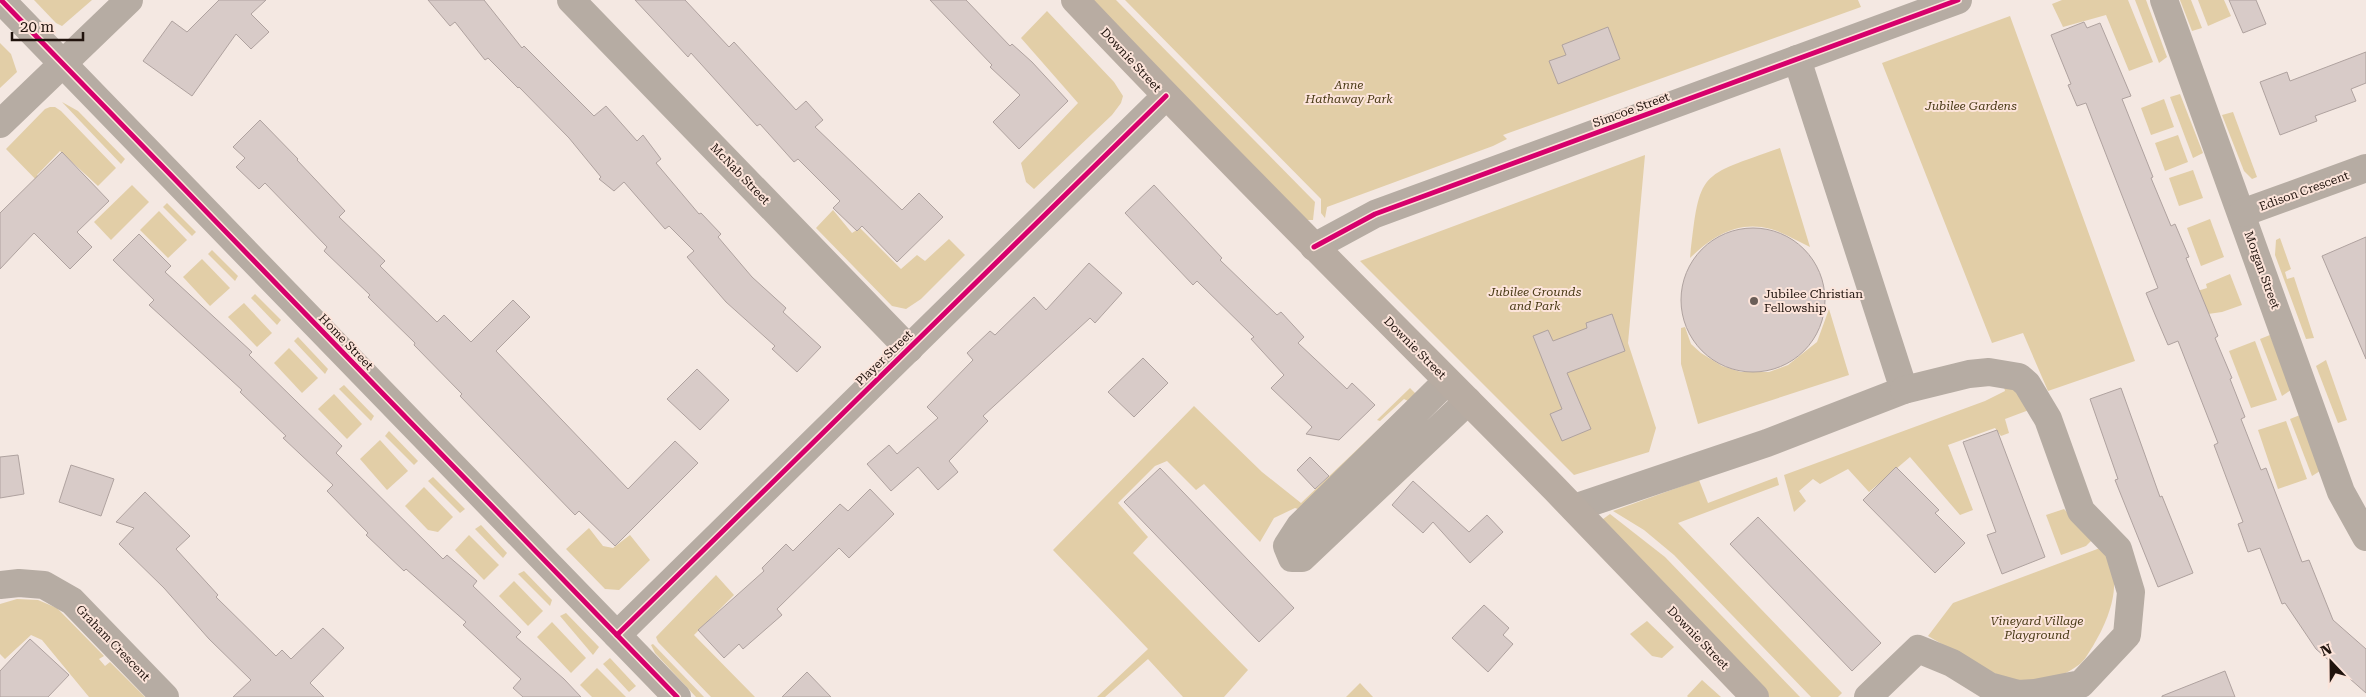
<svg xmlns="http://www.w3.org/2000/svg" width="2366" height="697" viewBox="0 0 2366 697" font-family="'Roboto Serif',serif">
	<rect width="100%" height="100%" fill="#f4e8e2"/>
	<!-- green -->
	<g fill="#e2cea7">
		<path d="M34,0H92L62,26L56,23Z"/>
		<path d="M1087,0H1116L1315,202L1313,220H1306Z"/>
		<path d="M1125,0H1858L1861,7L1503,135L1507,139L1493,146L1327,207L1325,218L1321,213V199Z"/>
		<path d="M2062,0H2128L2153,62L2129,71L2106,15L2063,27L2052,4Z"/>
		<path d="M2135,0H2146L2167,57L2159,63Z"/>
		<path d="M2180,0H2191L2202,28L2192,31Z"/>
		<path d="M2198,0H2224L2231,16L2208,26Z"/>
		<path d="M1047,11L1114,82L1123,96L1121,103L1112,115L1034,189L1026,182L1021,163L1078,103L1021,38Z"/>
		<path d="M2010,16L2135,361L2048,391L2023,333L1992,343L1882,63Z"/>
		<path d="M0,43L11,54L17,72L0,88Z"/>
		<path d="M2180,94L2203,153L2193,158L2170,97Z"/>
		<path d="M2164,99L2174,127L2151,135L2141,108Z"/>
		<path d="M62,102L78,111L125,159L121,164Z"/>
		<path d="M50,107H55L61,111L116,168L98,186L60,151L37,175L51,189L48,192L6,149L45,109Z"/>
		<path d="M2233,112L2257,177L2252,179L2244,171L2222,115Z"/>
		<path d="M2178,135L2188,162L2165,171L2155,143Z"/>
		<path d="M1780,148L1810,247C1797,241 1784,233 1771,229C1738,220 1713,236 1690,258C1700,170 1698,177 1780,148Z"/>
		<path d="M1645,155L1628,343L1656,428L1649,452L1574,475L1360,261Z"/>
		<path d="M2193,170L2203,198L2179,206L2169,178Z"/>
		<path d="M132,185L149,202L111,240L94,222Z"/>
		<path d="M167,203L196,232L192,236L163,207Z"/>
		<path d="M833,210L852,233L860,228L901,269L917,255L925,261L949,239L965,255L921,299L906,309L892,306L816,228Z"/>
		<path d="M159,211L187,240L168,258L140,230Z"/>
		<path d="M2210,219L2224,257L2201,266L2187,228Z"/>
		<path d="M2280,238L2291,269L2285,272L2287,279L2294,277L2314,338L2306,339L2275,255L2276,240Z"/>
		<path d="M212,250L238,276L235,281L208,254Z"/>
		<path d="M202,259L230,288L210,306L183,277Z"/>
		<path d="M2230,274L2242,305L2222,312L2194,316L2191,293L2207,288L2206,284Z"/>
		<path d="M255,294L281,320L277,325L251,298Z"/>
		<path d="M244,303L272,333L257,347L228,317Z"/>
		<path d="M1829,309L1849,375L1698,424L1681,364V328L1685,327L1691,344L1701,353L1722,366L1741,372H1769L1788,365L1817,342Z"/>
		<path d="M2270,335L2291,390L2282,396L2260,339Z"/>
		<path d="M298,337L328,369L325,374L294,341Z"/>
		<path d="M2255,341L2277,400L2251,408L2229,351Z"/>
		<path d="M289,348L318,378L302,393L274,363Z"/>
		<path d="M2326,360L2347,420L2338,423L2316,366Z"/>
		<path d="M2002,379L2011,380L2029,410L2005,419L2009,433L2001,436L1995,428L1948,445L1973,510L1960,515L1910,457L1869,492L1848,469L1820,484L1813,479L1799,491L1806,501L1794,512L1784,475L1985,401L2005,391Z"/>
		<path d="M344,385L374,416L371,421L339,389Z"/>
		<path d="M1410,388L1420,398L1301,510L1295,508L1274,518L1260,542L1204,484L1196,490L1167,461L1155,466L1118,503L1148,537L1133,553L1248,670L1224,697H1183L1148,659L1105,697H1097L1148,649L1053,550L1194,406L1262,472L1301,503L1408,401L1404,399L1380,421L1377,420Z"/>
		<path d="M334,394L362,424L347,439L318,409Z"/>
		<path d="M2300,415L2320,471L2312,476L2290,419Z"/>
		<path d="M2286,421L2307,479L2278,489L2258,430Z"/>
		<path d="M389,431L418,461L414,465L385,436Z"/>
		<path d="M380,440L408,471L387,490L360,459Z"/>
		<path d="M433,477L465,509L460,513L428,481Z"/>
		<path d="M1777,477L1779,485L1678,523L1842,693L1838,697H1811L1674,555L1644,530L1613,511L1699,480L1708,503Z"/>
		<path d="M424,487L453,517L438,532L428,530L405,506Z"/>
		<path d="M2064,509L2093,539L2086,546L2061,555L2046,515Z"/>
		<path d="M1610,514L1665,557L1800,697H1765L1599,522Z"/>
		<path d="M481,525L507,553L503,558L475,529Z"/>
		<path d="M589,528L603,546L613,548L630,535L650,560L619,590L605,589L566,549Z"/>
		<path d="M469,535L499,565L484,580L455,550Z"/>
		<path d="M2100,548C2127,575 2110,618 2093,646C2089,652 2085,660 2080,664C2066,675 2048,682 2031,682C1996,682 1957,652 1928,636L1953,603Z"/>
		<path d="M524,571L552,600L550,606L518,574Z"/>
		<path d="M716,575L734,595L694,635L755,697H711L658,642L656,637Z"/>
		<path d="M514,581L543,611L528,626L499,596Z"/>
		<path d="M17,599L38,600L57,608L104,656L99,659L105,666L110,662L145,697H89L42,640L31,635L5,659L0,654V604Z"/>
		<path d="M566,613L599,647L593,655L560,616Z"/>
		<path d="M1647,621L1674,647L1662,658L1652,656L1630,634Z"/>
		<path d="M552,622L586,658L571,673L537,637Z"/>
		<path d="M653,644L704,697H696L655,653L651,645Z"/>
		<path d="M610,658L636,686L629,692L603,664Z"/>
		<path d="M597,668L626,697H592L580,685Z"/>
		<path d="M1702,680L1721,697H1688L1687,696Z"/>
		<path d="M1360,683L1373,697H1346Z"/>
	</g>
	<!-- building -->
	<g fill="#d8cbc8" stroke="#afa29f">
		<path d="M219,0H266L251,14L269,32L251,49L236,34L192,96L143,61L172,21L187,32Z"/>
		<path d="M428,0H484L522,48L524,46L594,116L606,106L637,141L643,135L661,159L656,163L699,214L701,213L721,234L718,237L752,277L786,308L783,312L821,347L797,372L772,349L775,346L726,302L687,257L694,251L669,226L665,229L624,182L614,191L599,179L601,177L569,138L519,87L518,88L488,58L485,60L455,22L450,26Z"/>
		<path d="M635,0H685L729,47L734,42L796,110L806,101L823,120L815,127L902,210L919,193L943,217L897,262L862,226L857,231L833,208L840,201L798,159L794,162L760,124L757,126L691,53L688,57Z"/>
		<path d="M930,0H966L1010,46L1012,44L1032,62L1068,101L1019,149L993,122L1020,95L990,67L992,65Z"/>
		<path d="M2229,0H2256L2266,24L2243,33Z"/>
		<path d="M2084,22L2087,28L2100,23L2131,96L2122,99L2153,177L2151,178L2171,226L2175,224L2189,257L2186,258L2218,336L2215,338L2232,378L2230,379L2245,417L2241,419L2261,470L2266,468L2302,562L2309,560L2333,620L2366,649V693L2316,649L2285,603L2282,604L2260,548L2248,552L2238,524L2243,522L2214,445L2218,443L2178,341L2168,345L2156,317L2146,293L2158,288L2086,103L2077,106L2068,85L2071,84L2051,35Z"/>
		<path d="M1608,27L1620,59L1558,84L1549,61L1566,55L1562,45Z"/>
		<path d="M2366,52V83L2351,89L2356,101L2315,116L2317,121L2280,135L2260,82L2287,72L2290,81Z"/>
		<path d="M260,120L298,159L297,160L345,211L339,217L385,261L380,266L437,322L444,315L471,342L513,300L530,317L496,351L628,489L675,441L698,463L615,546L579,511L575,515L460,396L462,394L414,345L415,343L368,297L370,295L324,251L327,247L265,183L259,189L236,167L245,158L233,147Z"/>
		<path d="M62,152L109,201L77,232L92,247L70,269L34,233L0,269V213Z"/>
		<path d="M1154,185L1222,258L1220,260L1277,315L1281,312L1304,337L1298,343L1347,389L1352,383L1375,405L1339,440L1306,434L1312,427L1271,388L1284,375L1251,339L1254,337L1197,281L1193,285L1125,213Z"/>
		<circle cx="1753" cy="300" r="72"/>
		<path d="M139,234L171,266L165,272L252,352L249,355L342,446L336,453L443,559L447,555L477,581L473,586L521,632L516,637L564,679L581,697H523L513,688L521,679L463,625L466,622L406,569L404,571L366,535L368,533L327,491L333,485L283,438L286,436L240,392L242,390L149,305L154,300L113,260Z"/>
		<path d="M2366,237V359L2322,256Z"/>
		<path d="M1089,263L1122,293L1095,323L1090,318L983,416L988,421L949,461L958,472L938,490L918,467L891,491L867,464L889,445L897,454L938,418L927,407L973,360L967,353L990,331L995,335L1034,297L1046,310Z"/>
		<path d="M1612,314L1625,351L1567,373L1591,429L1562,441L1550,414L1562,409L1533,336L1548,330L1553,341L1587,328L1586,323Z"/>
		<path d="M1143,358L1168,383L1134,417L1108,392Z"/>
		<path d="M697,369L729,400L700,430L667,399Z"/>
		<path d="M2121,388L2160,497L2162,496L2193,573L2158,587L2115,480L2118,479L2090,399Z"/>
		<path d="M1997,430L2045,557L2002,574L1987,535L1996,532L1963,442Z"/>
		<path d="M18,455L24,494L0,498V457Z"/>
		<path d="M1310,457L1329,476L1315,489L1297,470Z"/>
		<path d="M71,465L114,479L101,516L59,502Z"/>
		<path d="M1896,467L1939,510L1935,513L1965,543L1935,573L1863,500Z"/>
		<path d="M1160,468L1294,608L1259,642L1124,502Z"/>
		<path d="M1413,481L1469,532L1487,515L1503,532L1470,563L1433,522L1423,533L1392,505Z"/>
		<path d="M870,489L894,514L849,558L839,548L777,609L782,615L743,649L739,644L724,658L698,630L764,571L762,568L786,544L793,551L840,504L848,511Z"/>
		<path d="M145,492L190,536L176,549L218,595L216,597L276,656L282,650L291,659L323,628L344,648L310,683L324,697H233L251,680L209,639L164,588L119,544L134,528L116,522Z"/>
		<path d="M1758,517L1881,643L1852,671L1730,544Z"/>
		<path d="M1484,605L1509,628L1503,635L1513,644L1488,672L1452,638Z"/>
		<path d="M30,639L69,675L48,697H0V671Z"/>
		<path d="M2225,671L2235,697H2162V696Z"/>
		<path d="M807,672L831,697H782Z"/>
	</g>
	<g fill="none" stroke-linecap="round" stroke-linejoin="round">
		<!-- minor -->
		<g stroke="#b6aca3" stroke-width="28">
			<path d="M1,0L677,697"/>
			<path d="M571,0L909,349"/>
			<path d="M2164,0L2341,492L2366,537"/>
			<path d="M0,124L129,0"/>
			<path d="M2242,213L2366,168"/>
			<path d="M1314,247L1375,214L1958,0"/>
			<path d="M1447,381L1300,526L1287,546L1292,558H1302L1468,401"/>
			<path d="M1574,508L1767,443L1904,390L1797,59"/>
			<path d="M0,585L19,583L44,585L72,601L165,697"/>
			<path d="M617,635L1166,96"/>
			<path d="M1868,697L1918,649L1952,663L1989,686L2018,694L2035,693L2081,684L2127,635L2131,592L2118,549L2081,511L2048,419L2027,384L2019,377L1989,372L1969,374L1904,390"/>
		</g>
		<!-- major -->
		<path stroke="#b8aca2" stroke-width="28" d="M1075,0C1232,166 1394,326 1555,489C1622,558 1688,628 1755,697"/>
		<defs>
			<g id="cycleway">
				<path d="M1,0L677,697"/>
				<path d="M1314,247L1375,214L1958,0"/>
				<path d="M617,635L1166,96"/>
			</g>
		</defs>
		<!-- cycleway casing -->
		<use href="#cycleway" stroke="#fce4da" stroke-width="8"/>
		<!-- cycleway -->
		<use href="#cycleway" stroke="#d6006c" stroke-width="5"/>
	</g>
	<!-- markers -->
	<circle fill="#6a5e58" stroke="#fce4da" stroke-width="2" cx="1754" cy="301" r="5"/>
	<g text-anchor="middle" stroke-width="4" stroke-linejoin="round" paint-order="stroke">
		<!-- street labels -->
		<g font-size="12" fill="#20130d" stroke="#fce4da">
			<text transform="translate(1131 60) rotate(47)" y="4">Downie Street</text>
			<text transform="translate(1631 110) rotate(-20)" y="4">Simcoe Street</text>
			<text transform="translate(740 174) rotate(46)" y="4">McNab Street</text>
			<text transform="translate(2304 191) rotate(-20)" y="4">Edison Crescent</text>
			<text transform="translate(2262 270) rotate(70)" y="4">Morgan Street</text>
			<text transform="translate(346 342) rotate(46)" y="4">Home Street</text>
			<text transform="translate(1415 348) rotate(45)" y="4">Downie Street</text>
			<text transform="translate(884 358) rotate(-44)" y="4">Player Street</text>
			<text transform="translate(1698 638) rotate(46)" y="4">Downie Street</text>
			<text transform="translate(113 643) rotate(46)" y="4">Graham Crescent</text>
		</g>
		<!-- park labels -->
		<g font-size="12" font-style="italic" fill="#493a16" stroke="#fce4da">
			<text x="1349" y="89">Anne<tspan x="1349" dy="14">Hathaway Park</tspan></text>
			<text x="1971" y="110">Jubilee Gardens</text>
			<text x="1535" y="296">Jubilee Grounds<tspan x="1535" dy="14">and Park</tspan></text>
			<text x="2037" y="625">Vineyard Village<tspan x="2037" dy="14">Playground</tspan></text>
		</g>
		<!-- poi labels -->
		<g font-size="12" fill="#20130d" stroke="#fce4da" text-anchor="start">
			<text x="1764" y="298">Jubilee Christian<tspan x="1764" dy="14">Fellowship</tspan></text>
		</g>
	</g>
	<!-- north arrow -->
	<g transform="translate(2331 662) rotate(338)" stroke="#fce4da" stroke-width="4" paint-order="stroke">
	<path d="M0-4L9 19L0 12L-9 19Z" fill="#20130d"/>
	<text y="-8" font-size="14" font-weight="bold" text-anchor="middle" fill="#20130d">N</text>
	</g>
	<!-- scale -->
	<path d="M12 32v8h71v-8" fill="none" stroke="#20130d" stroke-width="2.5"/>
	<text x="20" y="32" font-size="15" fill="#20130d" stroke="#fce4da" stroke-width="4" paint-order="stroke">20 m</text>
</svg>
